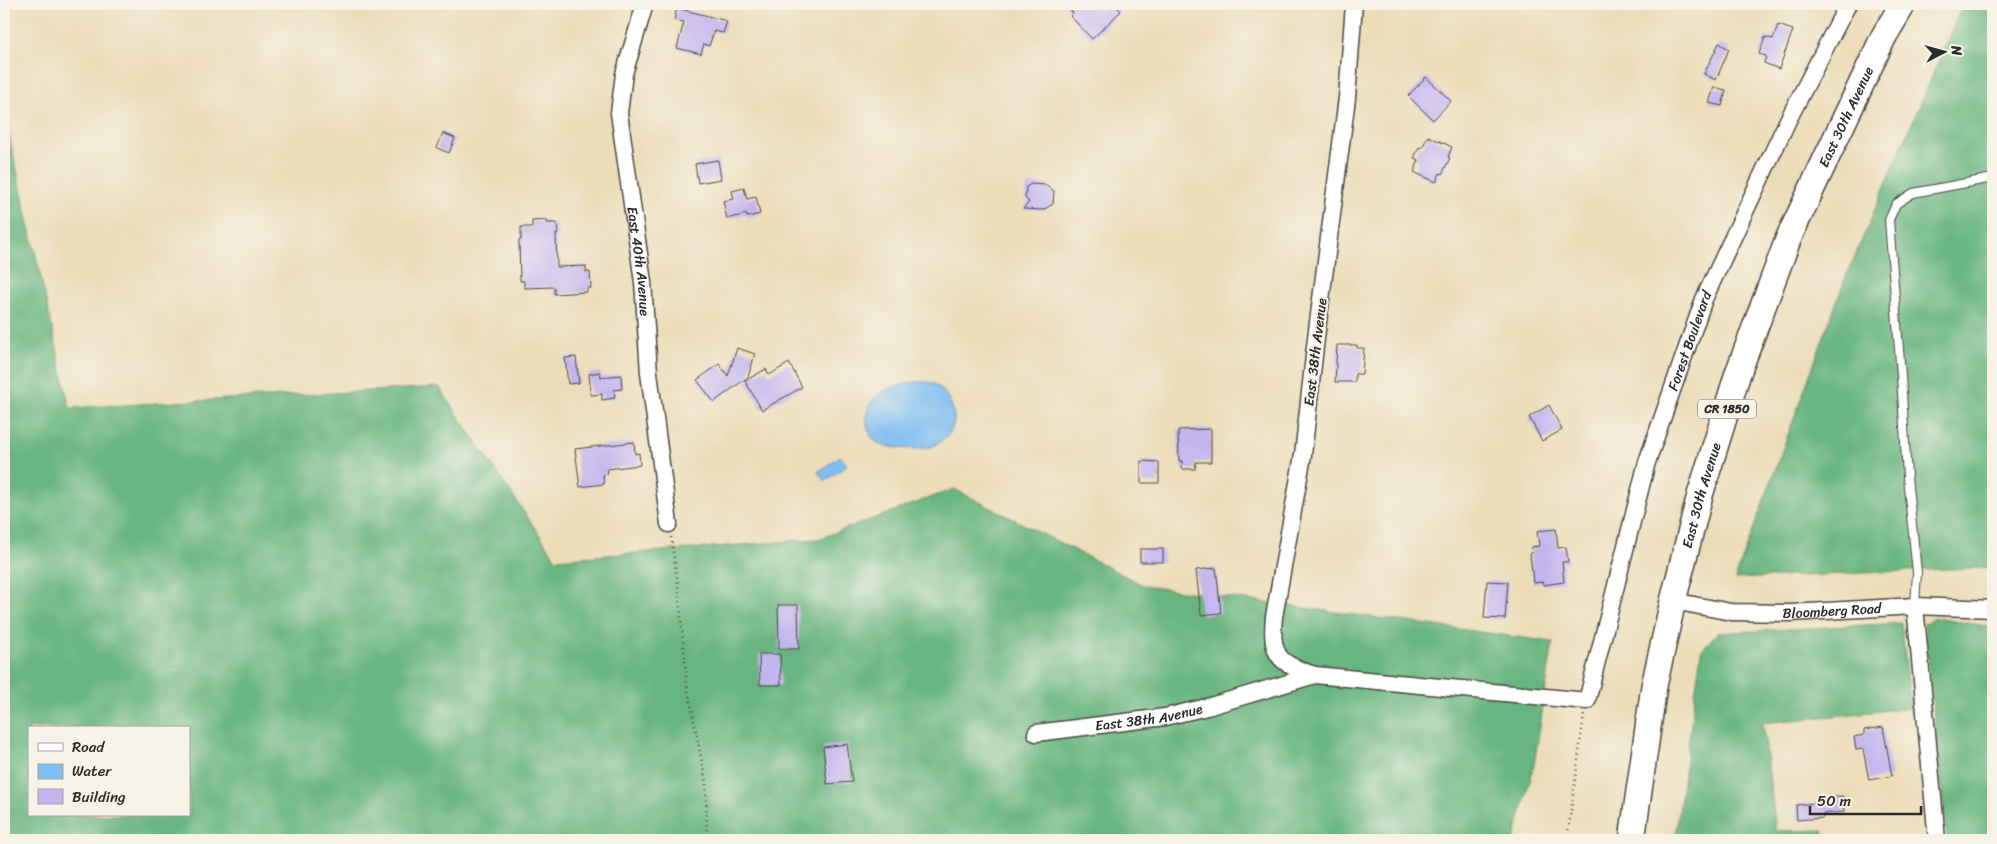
<svg xmlns="http://www.w3.org/2000/svg" width="1997" height="844" viewBox="0 0 1997 844" font-family="Sriracha,sans-serif">
	<rect width="100%" height="100%" fill="#f7f3e8"/>
	<filter id="ink" filterUnits="userSpaceOnUse"><feTurbulence type="fractalNoise" baseFrequency=".02" numOctaves="2"/><feDisplacementMap in="SourceGraphic" scale="10" xChannelSelector="R" yChannelSelector="G"/><feConvolveMatrix kernelMatrix="1 2 1 2 8 2 1 2 1" color-interpolation-filters="sRGB"/></filter>
	<filter id="wash" filterUnits="userSpaceOnUse"><feTurbulence type="fractalNoise" baseFrequency=".0096" numOctaves="4" result="noise"/><feDisplacementMap in="SourceGraphic" scale="20" xChannelSelector="R" yChannelSelector="G"/><feGaussianBlur stdDeviation="1.12" result="paint"/><feColorMatrix in="noise" values="0 0 0 0 0 0 0 0 0 0 0 0 0 0 0 0 0 1.4 0 .05"/><feComposite in="paint" operator="in"/></filter>
	<g filter="url(#wash)">
		<rect width="100%" height="100%" fill="#ecddb9"/>
		<!-- forest -->
		<g fill="#67b57f" stroke="#497055" fill-rule="evenodd">
			<path d="M1963,4H1993V567L1735,579L1845,279Z"/>
			<path d="M4,112L70,408L439,387L556,559L818,539L954,489L1145,586L1553,642L1534,765L1514,840H4ZM29,728H189V815H29Z"/>
			<path d="M1935,618L1993,627V840H1947L1924,623Z"/>
			<path d="M1901,623L1911,708L1763,723L1776,831L1823,830V840H1675L1701,651L1717,633Z"/>
		</g>
		<!-- water -->
		<g fill="#7ebef3" stroke="#54748f">
			<path d="M915,382C921,382 928,381 934,384C948,391 960,416 951,430C948,437 938,444 931,447C921,450 887,449 878,443C872,439 868,432 867,424C863,393 891,387 915,382Z"/>
			<path d="M840,456L847,465L825,481L818,472Z"/>
		</g>
		<g id="blocks">
			<!-- building -->
			<g fill="#c3b6ee">
				<path d="M1063,4H1114L1121,11L1092,39L1070,16L1073,13Z"/>
				<path d="M677,8L727,21L723,33L714,31L709,46L704,44L701,54L677,48L684,22L674,20Z"/>
				<path d="M1778,25L1793,30L1779,69L1764,63L1766,56L1759,54L1765,37L1773,39Z"/>
				<path d="M1719,43L1729,49L1716,80L1704,74Z"/>
				<path d="M1426,77L1451,101L1433,120L1408,96Z"/>
				<path d="M1714,87L1726,90L1722,106L1709,103Z"/>
				<path d="M443,133L455,138L449,153L437,148Z"/>
				<path d="M1428,136L1452,147L1448,157L1450,158L1442,174L1440,173L1436,182L1414,172L1419,160L1414,158L1419,147L1422,148Z"/>
				<path d="M718,160L721,179L698,183L695,164Z"/>
				<path d="M1031,184L1045,185L1054,191L1053,204L1043,210L1023,209L1029,202L1025,198L1026,187Z"/>
				<path d="M744,188L747,199L756,197L760,214L747,217L746,214L727,219L723,201L734,199L732,191Z"/>
				<path d="M547,220V223H557L558,234H556L557,267L586,266V272H590L591,288H587V292L554,294V287L524,288V281H520L519,240H521V227H532V221Z"/>
				<path d="M1337,345H1357V348H1364L1362,374H1355V382H1335Z"/>
				<path d="M737,348L755,354L748,377L714,402L697,380L719,364L728,376Z"/>
				<path d="M576,357L579,383L568,384L565,358Z"/>
				<path d="M789,363L802,387L762,410L745,381L766,369L769,375Z"/>
				<path d="M600,372L601,377L621,375L622,389L614,390L615,398L602,400V394L591,395L589,374Z"/>
				<path d="M1549,405L1562,430L1542,441L1529,417Z"/>
				<path d="M1211,429V462H1196L1195,469H1182V461H1179L1178,430Z"/>
				<path d="M634,442L635,454L639,453L640,465L607,469L608,474L603,475L604,484L580,487L575,449Z"/>
				<path d="M1141,461L1159,462V483H1141Z"/>
				<path d="M1556,529L1558,548L1566,547L1568,562H1562L1564,582L1543,585V582L1533,583L1530,553H1532L1531,547L1539,546L1537,531Z"/>
				<rect x="1140" y="549" width="23" height="13"/>
				<path d="M1216,568L1221,613L1201,615L1196,570Z"/>
				<path d="M1487,581L1508,582L1505,619L1484,618Z"/>
				<path d="M778,605H798L799,649H779Z"/>
				<path d="M759,654H780L781,685H760Z"/>
				<path d="M1883,727L1892,776L1869,780L1863,749L1856,750L1854,737L1864,735V730Z"/>
				<path d="M847,744L852,782L827,784L823,747Z"/>
				<path d="M1843,796L1844,812L1823,814V818L1797,820L1796,805L1826,802V798Z"/>
			</g>
		</g>
	</g>
	<g filter="url(#ink)">
		<use href="#blocks" fill-opacity="0" stroke="#484640" stroke-width="1"/>
		<g fill="none" stroke-linecap="round" stroke-linejoin="round">
			<defs>
				<path id="service" d="M1915,606L1917,572L1907,477L1901,375L1889,220L1896,204L1913,193L1993,178"/>
				<g id="minor">
					<path id="s1" d="M645,4L624,74L619,113L643,282L649,373L669,524"/>
					<path id="s2" d="M1354,4L1347,98L1316,338L1303,455L1274,617C1270,656 1279,664 1315,675L1587,701L1647,462L1704,299L1788,120L1848,4"/>
					<path id="s3" d="M1673,601L1731,612L1790,613L1915,606L1993,609"/>
					<path d="M1915,606L1937,840"/>
					<path id="s4" d="M1036,733L1165,717L1207,707L1315,675"/>
				</g>
				<g id="primary">
					<path id="s5" d="M1632,840L1654,686L1673,601L1700,495L1738,373L1789,237L1884,36L1903,4"/>
				</g>
			</defs>
			<!-- service casing -->
			<use href="#service" stroke="#484640" stroke-width="10"/>
			<!-- minor casing -->
			<use href="#minor" stroke="#484640" stroke-width="19"/>
			<!-- primary casing -->
			<use href="#primary" stroke="#484640" stroke-width="28"/>
			<!-- path -->
			<g stroke="#484640" stroke-width="2.5" stroke-dasharray="1 4" stroke-linecap="butt">
				<path d="M671,537L678,585L687,685L706,783L707,840"/>
				<path d="M1567,840L1584,715"/>
			</g>
			<!-- service -->
			<use href="#service" stroke="#fff" stroke-width="8"/>
			<!-- minor -->
			<use href="#minor" stroke="#fff" stroke-width="16"/>
			<!-- primary -->
			<use href="#primary" stroke="#fff" stroke-width="25"/>
		</g>
	</g>
	<g text-anchor="middle" stroke-width="4.5" stroke-linejoin="round" paint-order="stroke">
		<!-- shield labels -->
		<rect fill="#f7f3e8" stroke="#686764" stroke-width="1" x="1698" y="399.5" width="58" height="19" rx="4"/>
		<g font-size="12" font-weight="bold" fill="#2b2b2b">
			<text x="1727" y="413">CR 1850</text>
		</g>
		<!-- street labels -->
		<g font-size="14" fill="#2b2b2b" stroke="#f7f3e8">
			<text dy="5" stroke="none"><textPath href="#s5" startOffset="758">East 30th Avenue</textPath></text>
			<text dy="5" stroke="none"><textPath href="#s1" startOffset="262">East 40th Avenue</textPath></text>
			<text dy="5" stroke="none"><textPath href="#s2" startOffset="1348">Forest Boulevard</textPath></text>
			<text transform="translate(1315 352) rotate(-83)" y="5">East 38th Avenue</text>
			<text dy="5" stroke="none"><textPath href="#s5" startOffset="352">East 30th Avenue</textPath></text>
			<text dy="5" stroke="none"><textPath href="#s3" startOffset="160">Bloomberg Road</textPath></text>
			<text dy="5" stroke="none"><textPath href="#s4" startOffset="114">East 38th Avenue</textPath></text>
		</g>
	</g>
	<!-- margin -->
	<rect width="1997" height="844" fill="none" stroke="#f7f3e8" stroke-width="20"/>
	<!-- legend -->
	<rect x="28" y="726" width="162" height="90" fill="#f7f3e8" stroke="#a5a39c"/>
	<rect x="38" y="743" width="25" height="8" fill="#ffffff" stroke="#a5a39c"/>
	<text x="72" y="752" font-size="15" fill="#2b2b2b">Road</text>
	<rect x="38" y="764" width="25" height="15" fill="#7ebef3" stroke="#a5a39c"/>
	<text x="72" y="776" font-size="15" fill="#2b2b2b">Water</text>
	<rect x="38" y="789" width="25" height="15" fill="#c3b6ee" stroke="#a5a39c"/>
	<text x="72" y="802" font-size="15" fill="#2b2b2b">Building</text>
	<!-- north arrow -->
	<g transform="translate(1944 52) rotate(84)" stroke="#f7f3e8" stroke-width="4" paint-order="stroke">
	<path d="M0-4L9 19L0 12L-9 19Z" fill="#2b2b2b"/>
	<text y="-8" font-size="14" font-weight="bold" text-anchor="middle" fill="#2b2b2b">N</text>
	</g>
	<!-- scale -->
	<path d="M1810 806v8h111v-8" fill="none" stroke="#2b2b2b" stroke-width="2.5"/>
	<text x="1817" y="806" font-size="15" fill="#2b2b2b" stroke="#f7f3e8" stroke-width="4" paint-order="stroke">50 m</text>
</svg>
